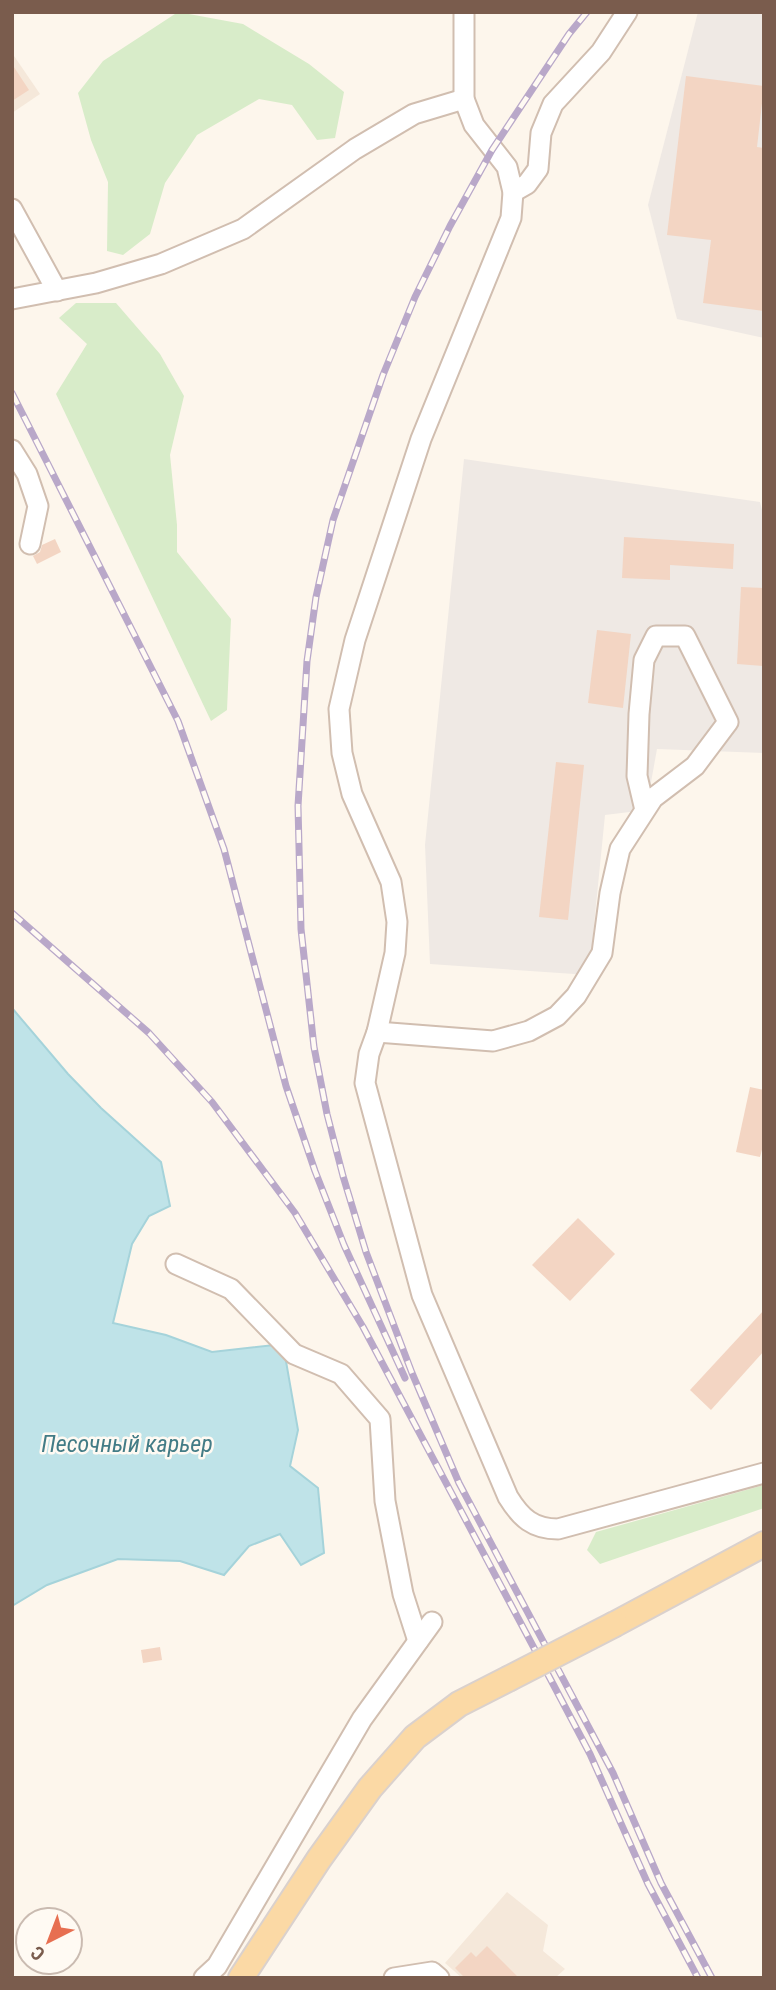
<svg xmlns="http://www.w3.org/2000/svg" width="776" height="1990" viewBox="0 0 776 1990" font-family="'Roboto Condensed',sans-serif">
	<rect width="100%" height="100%" fill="#fdf6ec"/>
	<!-- residential -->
	<g fill="#f5e8da">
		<path d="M12,53L40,94L12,113Z"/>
		<path d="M507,1892L548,1925L543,1951L565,1969L555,1978H462L445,1963Z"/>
	</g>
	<!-- industrial -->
	<g fill="#efe9e4">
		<path d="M698,12H764V338L677,319L648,205Z"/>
		<path d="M464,459L760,502L764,518V753L657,749L646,810L605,815L589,975L430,964L425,845Z"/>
	</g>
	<!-- green -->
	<g fill="#d8ecc9">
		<path d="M178,12L243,24L309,64L344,92L335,138L317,140L292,105L259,99L197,135L165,183L150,234L123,255L107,251L108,182L91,140L78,93L103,61Z"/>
		<path d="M76,303H116L160,354L184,396L170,455L177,525V552L231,619L227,710L211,721L56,394L87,344L59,318Z"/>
		<path d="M764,1485V1508L600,1564L587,1550L596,1532Z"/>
	</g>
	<!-- water -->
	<path fill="#bfe3e8" stroke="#a5d3da" stroke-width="2" d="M12,1008L68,1074L101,1108L161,1162L170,1206L149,1216L132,1244L113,1323L166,1335L212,1352L283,1344L298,1430L290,1466L318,1488L324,1553L301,1565L280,1534L249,1546L224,1575L180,1561L118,1559L47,1585L12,1606Z"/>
	<!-- building -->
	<g fill="#f3d5c3">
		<path d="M12,64L29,90L12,101Z"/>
		<path d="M686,76L764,86L757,147L764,148V311L703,303L711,240L667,235Z"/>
		<path d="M624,537L734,544L733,569L670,565V580L622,578Z"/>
		<path d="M55,539L61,552L37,564L33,556L40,552L42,545Z"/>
		<path d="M741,587L764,588L763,666L737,664Z"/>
		<path d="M597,630L631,634L623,708L588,703Z"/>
		<path d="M556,762L584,765L568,920L539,917Z"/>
		<path d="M750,1087L764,1090V1142L760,1157L736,1152Z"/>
		<path d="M578,1218L615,1254L570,1301L532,1265Z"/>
		<path d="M764,1310V1351L711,1410L690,1390Z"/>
		<path d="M160,1647L162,1660L143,1663L141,1650Z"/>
		<path d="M487,1946L519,1978H465L455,1968L471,1952L476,1957Z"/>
	</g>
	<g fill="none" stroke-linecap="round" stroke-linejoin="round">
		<defs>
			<g id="minor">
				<path d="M464,12V99L474,125L507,167L513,192L511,218L421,439L355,640L339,709L342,753L352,794L391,882L397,922L395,953L377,1032L369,1054L365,1083L422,1295L508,1497C521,1518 533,1529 558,1529L764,1473"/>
				<path d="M513,192L527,184L538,169L541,133L553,104L601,52L627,12"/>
				<path d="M12,209L57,291"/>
				<path d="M12,299L96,283L161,264L243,229L355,149L414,114L464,99"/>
				<path d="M12,450L27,474L38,506L30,544"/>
				<path d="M377,1032L493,1041L529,1031L557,1016L576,996L602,953L610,893L620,849L653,798L695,766L728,722L685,636H656L644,660L639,714L637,776L645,810"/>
				<path d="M176,1264L231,1289L294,1354L341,1374L380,1419L385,1501L403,1594L418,1641"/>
				<path d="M204,1978L217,1966L362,1719L432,1622"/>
				<path d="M394,1978L432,1972L439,1978"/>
			</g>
			<g id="major">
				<path d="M615,1624L764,1544"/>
				<path d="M241,1978L319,1859L370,1788L415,1737L459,1704L508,1679"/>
			</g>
		</defs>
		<!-- minor casing -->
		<use href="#minor" stroke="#d1beb0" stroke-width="23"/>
		<!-- major casing -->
		<use href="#major" stroke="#dad1cd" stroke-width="28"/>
		<!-- minor -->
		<use href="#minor" stroke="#fff" stroke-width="19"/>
		<!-- major -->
		<use href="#major" stroke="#fbd9a5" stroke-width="24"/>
		<defs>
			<g id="rail">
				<path d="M587,12L569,34L492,150L450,226L415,297L383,375L333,520L316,597L307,661L298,806L301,929L314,1047L327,1114L343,1176L366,1252L412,1373L459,1483L613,1773L661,1883L712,1978"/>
				<path d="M12,393L178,721L224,849L286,1086L315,1171L344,1245L405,1378"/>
				<path d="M12,913L149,1033L212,1102L295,1213L363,1327L534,1648L590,1754L648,1884L698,1978"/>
			</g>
		</defs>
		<!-- rail casing -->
		<use href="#rail" stroke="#b9a8c9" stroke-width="7"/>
		<!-- rail -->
		<use href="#rail" stroke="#fffaf3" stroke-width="4.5" stroke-dasharray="13" stroke-linecap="butt"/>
		<defs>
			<path id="major-bridge" d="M508,1679L615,1624"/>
		</defs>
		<!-- major-bridge casing -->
		<use href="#major-bridge" stroke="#dad1cd" stroke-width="28" stroke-linecap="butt"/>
		<!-- major-bridge -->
		<use href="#major-bridge" stroke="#fbd9a5" stroke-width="24"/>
	</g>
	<g text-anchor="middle" stroke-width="5" stroke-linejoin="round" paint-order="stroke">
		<!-- water labels -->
		<g font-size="24" font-style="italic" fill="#437c86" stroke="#fffaf3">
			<text x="127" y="1452">Песочный карьер</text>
		</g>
	</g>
	<!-- border -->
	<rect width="776" height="1990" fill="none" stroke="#7a5c4d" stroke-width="28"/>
	<!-- north arrow -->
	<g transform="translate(49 1941) rotate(222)"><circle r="33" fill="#fffaf3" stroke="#cabbb1" stroke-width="2"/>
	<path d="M0-5L12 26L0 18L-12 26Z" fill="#e76f51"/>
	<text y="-10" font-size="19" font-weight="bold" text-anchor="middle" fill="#7a5c4d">С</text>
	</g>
</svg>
